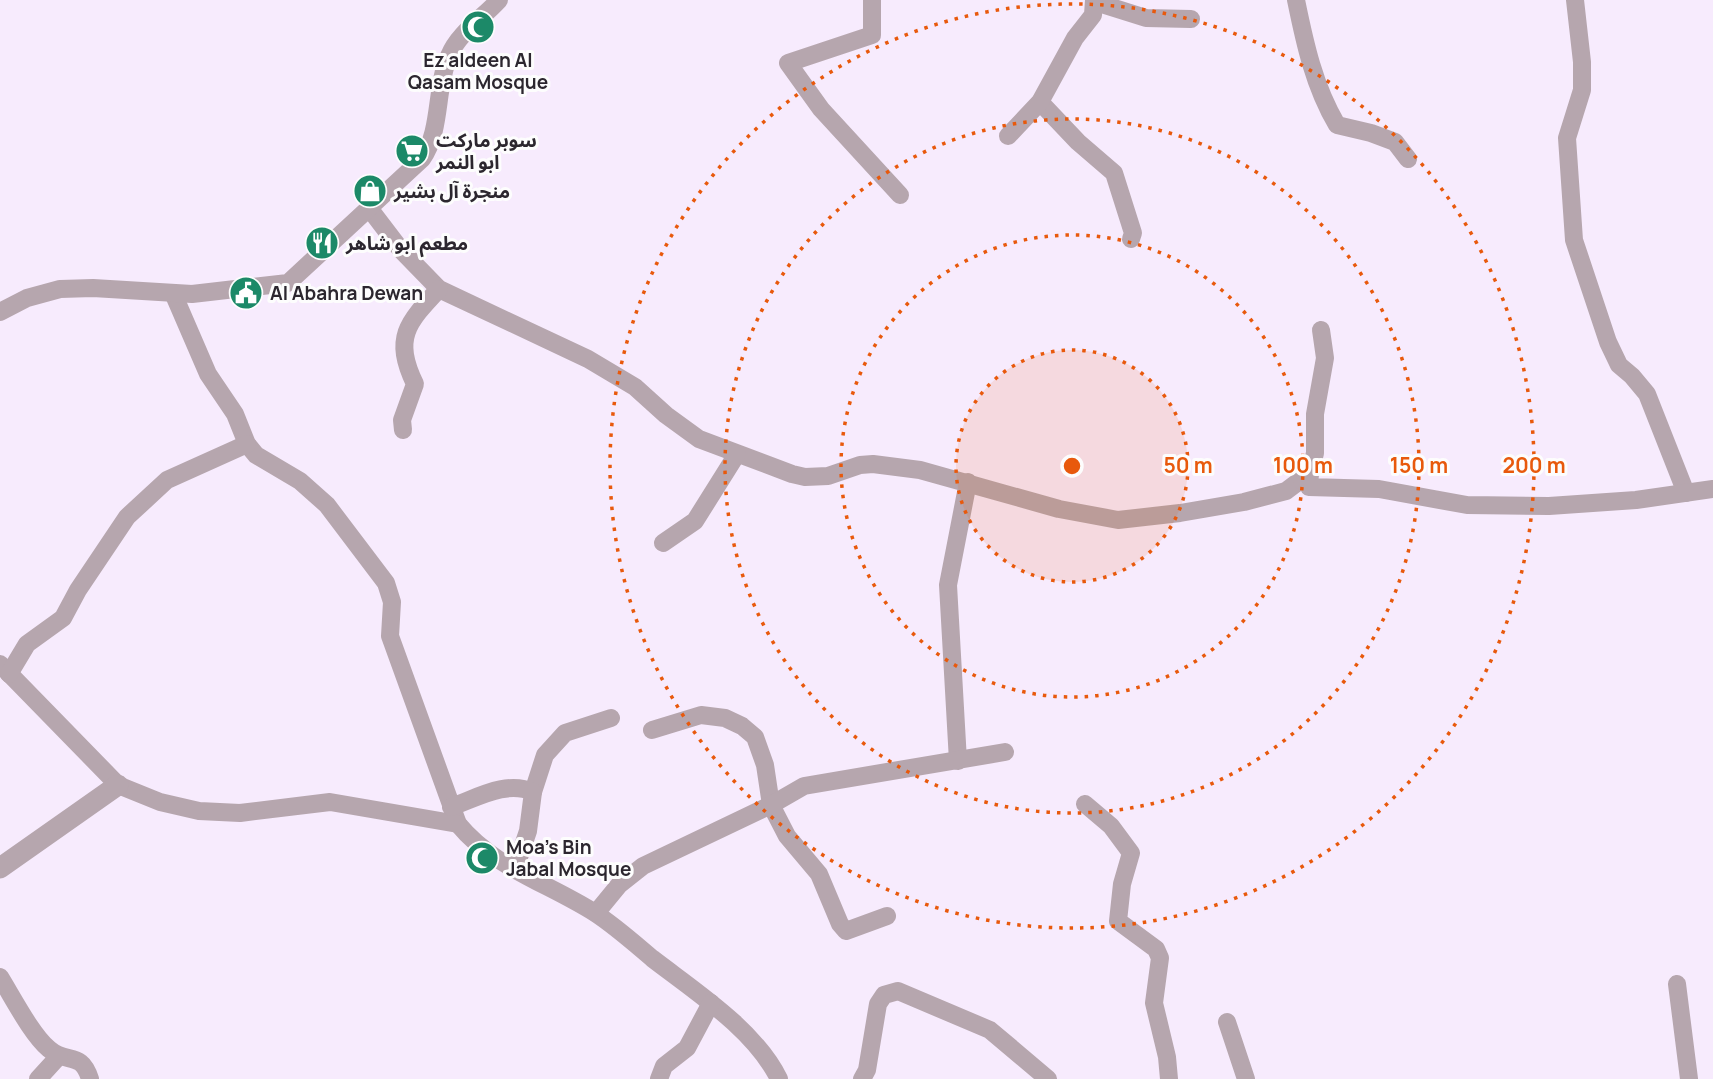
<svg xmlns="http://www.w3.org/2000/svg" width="1713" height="1079" viewBox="0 0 1713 1079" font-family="Manrope,'Noto Sans Arabic',sans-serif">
	<rect width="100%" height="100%" fill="#f7ebfd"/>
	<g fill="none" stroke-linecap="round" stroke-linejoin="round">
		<!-- minor -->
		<g stroke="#b6a6ae" stroke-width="18">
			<path d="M872,0V35L788,63L821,109L900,195"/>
			<path d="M1097,0L1095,2L1146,18L1191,19"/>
			<path d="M1296,0C1305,44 1314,86 1337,125L1371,133L1395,142L1408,159"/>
			<path d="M1575,0L1582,62V90L1567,138L1574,240L1608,342L1619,365L1632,376L1647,394L1686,493"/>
			<path d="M1040,102L1078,142L1114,173L1133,233L1131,239"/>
			<path d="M1008,136L1040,102L1075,38L1093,15L1094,0"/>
			<path d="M369,208L401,250L439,289L588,359L635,387L666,415L699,439L792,474L805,477L828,476L860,465L873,464L920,470L1059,509L1118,520L1180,513L1244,502L1286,491L1310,473L1309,487L1379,489L1467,505L1549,506L1636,500L1713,489"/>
			<path d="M173,293L208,374L235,414L247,444L256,455L300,481L327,505L386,583L392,602L390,636L458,824C494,868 548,883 595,913C615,926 634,943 653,959C696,992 755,1030 779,1079"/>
			<path d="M0,312L27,298L60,289L93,288L192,294L288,283L422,159C442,130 435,88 449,56C459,32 483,18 499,0"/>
			<path d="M403,430L402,420L415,384C393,338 407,323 439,289"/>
			<path d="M1302,481L1310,473L1315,453V414L1325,358L1321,330"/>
			<path d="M663,543L695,521L737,454"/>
			<path d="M0,664L118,785L160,802L199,811L240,813L330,802L458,824"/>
			<path d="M9,674L27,644L63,618L78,590L127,517L167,480L247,444"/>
			<path d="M652,730L701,715L725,718L742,726L755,737L765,765L771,805L787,836L819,874L840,924L846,931L887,916"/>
			<path d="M958,761L948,585L968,482"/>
			<path d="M533,792L545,755L565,733L611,718"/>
			<path d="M1085,804L1111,826L1131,853L1122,884L1118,921L1156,949L1160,958L1154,1003L1167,1057L1169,1079"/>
			<path d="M451,807C477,798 506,780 533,792L528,831L515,869"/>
			<path d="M596,913L619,885L643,866L771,805L804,786L1005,752"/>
			<path d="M0,977C13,998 32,1035 49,1049C67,1065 81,1050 90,1079"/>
			<path d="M1677,984L1689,1079"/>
			<path d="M1227,1022L1246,1079"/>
			<path d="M38,1079L59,1056"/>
			<path d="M659,1079L664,1066L687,1048L711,1003"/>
			<path d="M862,1079L867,1070L878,1004L884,995L898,991L990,1030L1048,1079"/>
		</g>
		<!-- tertiary -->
		<path stroke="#b6a6ae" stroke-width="21" d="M0,868L118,785"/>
	</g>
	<!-- distance rings -->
	<circle cx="1072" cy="466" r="116" fill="#e8590c" fill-opacity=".12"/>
	<g fill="none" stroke="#e8590c" stroke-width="3.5" stroke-dasharray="3.5 7">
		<circle cx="1072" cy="466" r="116"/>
		<circle cx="1072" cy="466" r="231"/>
		<circle cx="1072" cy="466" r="347"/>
		<circle cx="1072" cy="466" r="462"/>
	</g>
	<!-- icons -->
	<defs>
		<symbol id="mosque-disc" viewBox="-11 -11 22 22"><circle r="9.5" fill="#1c8968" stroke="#fdfdfd"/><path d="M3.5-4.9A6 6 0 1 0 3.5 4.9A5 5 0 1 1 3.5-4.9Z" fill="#fff"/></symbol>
		<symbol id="supermarket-disc" viewBox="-11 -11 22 22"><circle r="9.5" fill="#1c8968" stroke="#fdfdfd"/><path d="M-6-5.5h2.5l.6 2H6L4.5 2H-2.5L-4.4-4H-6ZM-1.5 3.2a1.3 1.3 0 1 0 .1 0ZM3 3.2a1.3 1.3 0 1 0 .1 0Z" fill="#fff"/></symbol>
		<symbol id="shop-disc" viewBox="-11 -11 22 22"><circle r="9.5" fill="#1c8968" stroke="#fdfdfd"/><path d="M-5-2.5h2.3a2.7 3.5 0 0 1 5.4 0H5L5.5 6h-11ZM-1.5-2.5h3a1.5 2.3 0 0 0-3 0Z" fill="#fff"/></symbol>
		<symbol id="restaurant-disc" viewBox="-11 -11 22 22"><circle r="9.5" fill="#1c8968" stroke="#fdfdfd"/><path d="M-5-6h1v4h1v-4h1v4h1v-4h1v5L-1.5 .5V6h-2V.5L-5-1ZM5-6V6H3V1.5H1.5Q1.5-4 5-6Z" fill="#fff"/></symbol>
		<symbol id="civic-disc" viewBox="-11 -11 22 22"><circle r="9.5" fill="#1c8968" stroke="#fdfdfd"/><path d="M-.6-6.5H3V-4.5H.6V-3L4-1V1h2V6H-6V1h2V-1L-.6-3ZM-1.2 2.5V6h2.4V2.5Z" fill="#fff"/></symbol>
	</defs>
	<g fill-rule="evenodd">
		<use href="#mosque-disc" x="459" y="8" width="38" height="38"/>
		<use href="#supermarket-disc" x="393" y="132" width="38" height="38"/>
		<use href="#shop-disc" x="351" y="172" width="38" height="38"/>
		<use href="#restaurant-disc" x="303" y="224" width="38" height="38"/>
		<use href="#civic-disc" x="227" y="274" width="38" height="38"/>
		<use href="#mosque-disc" x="463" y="839" width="38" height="38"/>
	</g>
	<g text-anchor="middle" stroke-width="6" stroke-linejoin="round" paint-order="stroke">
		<!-- poi labels -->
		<g font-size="19" font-weight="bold" fill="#2c272f" stroke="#fdfdfd" text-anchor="start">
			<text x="478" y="67" text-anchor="middle">Ez aldeen Al<tspan x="478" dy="22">Qasam Mosque</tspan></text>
			<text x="436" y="147">سوبر ماركت<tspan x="436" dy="22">ابو النمر</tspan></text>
			<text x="394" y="198">منجرة آل بشير</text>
			<text x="346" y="250">مطعم ابو شاهر</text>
			<text x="270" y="300">Al Abahra Dewan</text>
			<text x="506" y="854">Moa's Bin<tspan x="506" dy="22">Jabal Mosque</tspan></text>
		</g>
	</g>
	<circle cx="1072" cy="466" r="10" fill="#e8590c" stroke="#fdfdfd" stroke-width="3.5"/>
	<g font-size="21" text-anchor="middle" font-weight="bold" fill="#e8590c" stroke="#fdfdfd" stroke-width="6" stroke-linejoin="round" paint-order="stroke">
		<text x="1188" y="473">50 m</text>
		<text x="1303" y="473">100 m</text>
		<text x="1419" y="473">150 m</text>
		<text x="1534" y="473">200 m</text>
	</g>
</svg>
